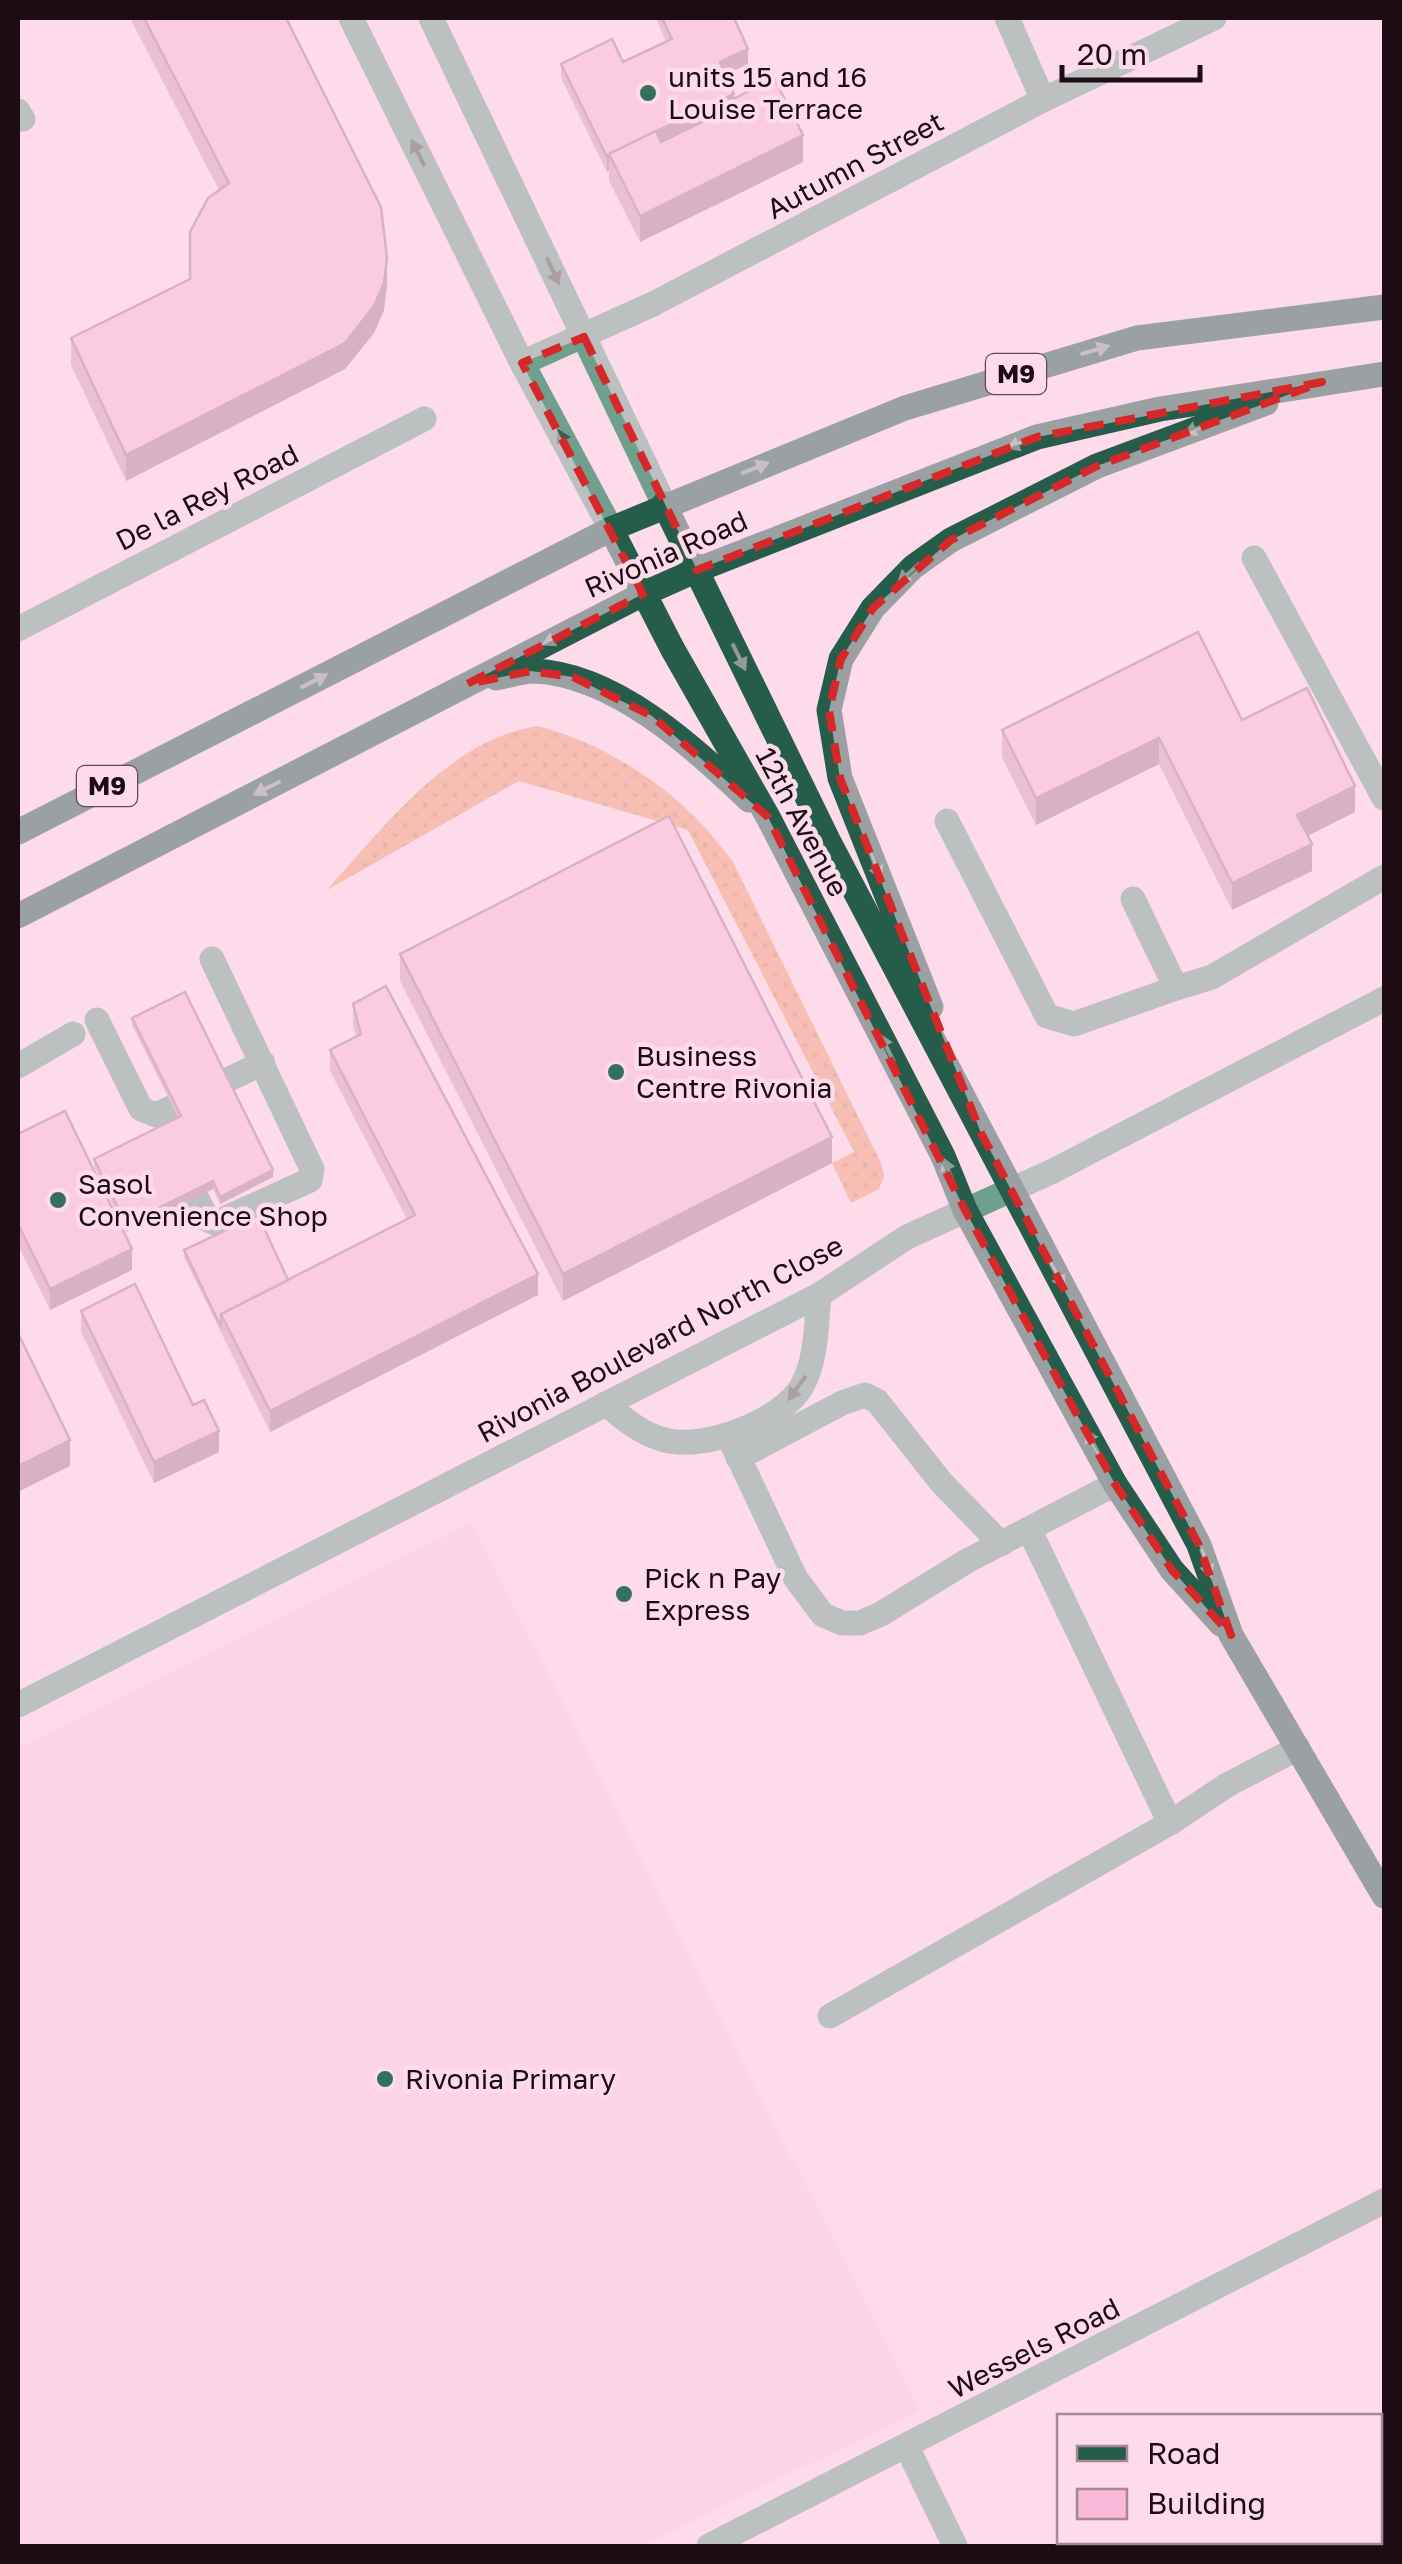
<svg xmlns="http://www.w3.org/2000/svg" width="1402" height="2564" viewBox="0 0 1402 2564" font-family="'Golos Text',sans-serif">
	<defs>
		<pattern id="grass-dots" width="8" height="8" patternUnits="userSpaceOnUse" patternTransform="scale(2.5)"><rect width="8" height="8" fill="#f09d70"/><path d="M2 2h.1M6 6h.1" fill="none" stroke="#cd8660" stroke-width="1.8" stroke-linecap="round"/></pattern>
	</defs>
	<rect width="100%" height="100%" fill="#fddbeb"/>
	<!-- built -->
	<path fill="#fdcbe2" d="M472,1523L919,2410L644,2546H18V1748Z"/>
	<!-- grass -->
	<path fill="url(#grass-dots)" d="M537,726C595,740 656,777 698,820C711,833 722,848 733,862L881,1163L884,1176L879,1189L851,1203L832,1163L854,1152L688,830L519,781L327,890C385,826 448,741 537,726Z"/>
	<g fill="none" stroke-linecap="round" stroke-linejoin="round">
		<!-- minor -->
		<g stroke="#6fa08d" stroke-width="25">
			<path d="M351,18L522,363L611,529"/>
			<path d="M431,18L664,504"/>
			<path d="M1007,18L1043,100"/>
			<path d="M18,111L23,119"/>
			<path d="M522,363L653,304L1043,100L1214,18"/>
			<path d="M1254,558L1384,798"/>
			<path d="M18,629L424,419"/>
			<path d="M947,821L1047,1016L1074,1024L1176,988"/>
			<path d="M1133,899L1176,988L1212,977L1384,877"/>
			<path d="M97,1020L141,1109L156,1115L173,1107"/>
			<path d="M18,1066L73,1034"/>
			<path d="M225,1081L263,1063"/>
			<path d="M196,1197L208,1220L215,1223L310,1180L312,1169L212,959"/>
			<path d="M606,1404C624,1419 641,1434 665,1440C704,1451 782,1421 802,1386C817,1359 816,1325 819,1295"/>
			<path d="M728,1435L796,1579L823,1615L842,1623H860L881,1614L967,1561L1115,1484"/>
			<path d="M738,1458L842,1403L865,1395L877,1401L941,1482L1001,1544"/>
			<path d="M1029,1529L1170,1823"/>
			<path d="M18,1705L819,1295L907,1237L1053,1171L1384,999"/>
			<path d="M830,2016L1170,1823L1227,1785L1298,1748"/>
			<path d="M907,2447L955,2546"/>
			<path d="M709,2546L1384,2201"/>
		</g>
		<!-- major -->
		<g stroke="#255c4a" stroke-width="25">
			<path d="M664,504L828,840L1199,1545L1231,1635L1384,1896"/>
			<path d="M611,529L672,648L768,817L943,1156L965,1210L1115,1484L1172,1570L1221,1624"/>
			<path d="M496,678C508,676 522,671 534,671C614,674 694,747 749,800"/>
			<path d="M18,832L611,529L905,408L1137,338L1384,307"/>
			<path d="M18,916L643,594L697,570L1037,437L1160,409L1384,374"/>
			<path d="M931,1007L840,778L829,710L841,659L873,608L913,567L951,540L1097,466L1266,403"/>
		</g>
	</g>
	<!-- wall -->
	<g fill="#d49fb8">
		<path d="M130,18H286L387,284L384,310L374,333L345,369L126,481L71,365V338L190,279L219,190Z"/>
		<path d="M656,18H724L748,64L726,74L734,99L803,162L640,242L609,181V170L607,172L561,78V64L623,62L666,42Z"/>
		<path d="M1242,720L1355,812L1308,836L1312,871L1232,910L1159,764L1036,825L1002,757V730Z"/>
		<path d="M400,954L832,1163L563,1301L400,981Z"/>
		<path d="M353,1004L538,1295L270,1432L184,1257V1250L288,1280L407,1219L330,1071V1050L356,1036L353,1025Z"/>
		<path d="M132,1018L273,1177L220,1204L213,1189L126,1232L94,1166V1159L178,1117L132,1025Z"/>
		<path d="M18,1134L132,1270L50,1310L18,1245Z"/>
		<path d="M81,1311L193,1405L219,1452L154,1483L81,1332Z"/>
	</g>
	<!-- shaded-wall -->
	<g fill="#ac8296">
		<path d="M748,49V64L720,77V62Z"/>
		<path d="M734,94V108L720,106V115L616,167L610,155Z"/>
		<path d="M803,135V162L640,242V216Z"/>
		<path d="M609,156V170L607,172V157Z"/>
		<path d="M387,258V284L384,310L374,333L345,369L126,481V455Z"/>
		<path d="M1159,738V764L1036,825V798Z"/>
		<path d="M1355,786V812L1297,841V815Z"/>
		<path d="M1312,844V871L1232,910V883Z"/>
		<path d="M832,1137V1163L563,1301V1274Z"/>
		<path d="M273,1170V1177L220,1204V1197Z"/>
		<path d="M213,1181V1189L126,1232V1224Z"/>
		<path d="M132,1249V1270L50,1310V1289Z"/>
		<path d="M538,1274V1295L270,1432V1411Z"/>
		<path d="M219,1431V1452L154,1483V1462Z"/>
		<path d="M70,1440V1466L18,1492V1466Z"/>
	</g>
	<!-- building -->
	<g fill="#f6b9d6" stroke="#ac8296" stroke-width="2.5">
		<path d="M144,18H286L381,207L387,258L384,283L374,306L345,343L126,455L71,338L190,279V232L208,198L229,183Z"/>
		<path d="M662,18H734L748,49L720,62L734,94L609,154L607,157L561,64L612,39L623,62L672,39Z"/>
		<path d="M774,78L803,135L640,216L609,154L656,131L661,142L723,112L720,106Z"/>
		<path d="M1198,632L1242,720L1307,688L1355,786L1297,815L1312,844L1232,883L1159,738L1036,798L1002,730Z"/>
		<path d="M669,816L832,1137L563,1274L400,954Z"/>
		<path d="M386,986L538,1274L270,1411L221,1314L415,1215L330,1050L361,1034L353,1004Z"/>
		<path d="M185,992L273,1170L220,1197L213,1181L126,1224L94,1159L181,1116L132,1018Z"/>
		<path d="M65,1111L132,1249L50,1289L18,1224V1134Z"/>
		<path d="M258,1215L288,1280L221,1314V1327L184,1250Z"/>
		<path d="M135,1284L193,1405L204,1400L219,1431L154,1462L81,1311Z"/>
		<path d="M18,1333L70,1440L18,1466Z"/>
	</g>
	<!-- one-way arrows -->
	<defs><path id="oneway-solid" d="M-6-.8H1V-3.2L6.5 0L1 3.2V.8H-6Z" transform="scale(2.5)"/></defs>
	<g fill="#465651">
		<use href="#oneway-solid" transform="translate(418 153) rotate(-116)"/>
		<use href="#oneway-solid" transform="translate(553 271) rotate(65)"/>
		<use href="#oneway-solid" transform="translate(565 443) rotate(-118)"/>
		<use href="#oneway-solid" transform="translate(797 1388) rotate(126)"/>
	</g>
	<g fill="#919c9a">
		<use href="#oneway-solid" transform="translate(1095 350) rotate(-17)"/>
		<use href="#oneway-solid" transform="translate(1198 428) rotate(160)"/>
		<use href="#oneway-solid" transform="translate(1021 443) rotate(159)"/>
		<use href="#oneway-solid" transform="translate(755 468) rotate(-22)"/>
		<use href="#oneway-solid" transform="translate(909 573) rotate(138)"/>
		<use href="#oneway-solid" transform="translate(556 638) rotate(153)"/>
		<use href="#oneway-solid" transform="translate(739 657) rotate(64)"/>
		<use href="#oneway-solid" transform="translate(314 681) rotate(-27)"/>
		<use href="#oneway-solid" transform="translate(267 788) rotate(153)"/>
		<use href="#oneway-solid" transform="translate(875 865) rotate(68)"/>
		<use href="#oneway-solid" transform="translate(887 1048) rotate(-117)"/>
		<use href="#oneway-solid" transform="translate(949 1172) rotate(-113)"/>
		<use href="#oneway-solid" transform="translate(1057 1275) rotate(61)"/>
		<use href="#oneway-solid" transform="translate(1093 1443) rotate(-119)"/>
		<use href="#oneway-solid" transform="translate(1206 1563) rotate(71)"/>
	</g>
	<!-- marked area -->
	<path d="M0 0H1402V2564H0ZM584,337L697,570L1037,437L1322,382L1097,466L951,540L873,608L841,659L829,710L840,778L981,1133L1199,1545L1231,1635L1172,1570L1115,1484L965,1210L768,817L652,716L573,677L531,671L467,684L643,594L522,363Z" fill="#fddbeb" fill-opacity=".55" fill-rule="evenodd"/>
	<path fill="none" stroke="#d62828" stroke-width="8" stroke-dasharray="20 12" stroke-linejoin="round" d="M584,337L697,570L1037,437L1322,382L1097,466L951,540L873,608L841,659L829,710L840,778L981,1133L1199,1545L1231,1635L1172,1570L1115,1484L965,1210L768,817L652,716L573,677L531,671L467,684L643,594L522,363Z"/>
	<!-- markers -->
	<g fill="#34715d" stroke="#fddbeb" stroke-width="4">
		<circle cx="648" cy="93" r="10"/>
		<circle cx="616" cy="1072" r="10"/>
		<circle cx="58" cy="1200" r="10"/>
		<circle cx="624" cy="1594" r="10"/>
		<circle cx="385" cy="2079" r="10"/>
	</g>
	<g text-anchor="middle" stroke-width="9" stroke-linejoin="round" paint-order="stroke">
		<!-- shield labels -->
		<g fill="#fddbeb" stroke="#614a55" stroke-width="2.5">
			<rect x="986" y="354" width="60" height="40" rx="8"/>
			<rect x="77" y="766" width="60" height="40" rx="8"/>
		</g>
		<g font-size="25" font-weight="bold" fill="#1e0c15">
			<text x="1016" y="383">M9</text>
			<text x="107" y="795">M9</text>
		</g>
		<!-- poi labels -->
		<g font-size="28" fill="#1e0c15" stroke="#fddbeb" text-anchor="start">
			<text x="668" y="87">units 15 and 16<tspan x="668" dy="32">Louise Terrace</tspan></text>
			<text x="636" y="1066">Business<tspan x="636" dy="32">Centre Rivonia</tspan></text>
			<text x="78" y="1194">Sasol<tspan x="78" dy="32">Convenience Shop</tspan></text>
			<text x="644" y="1588">Pick n Pay<tspan x="644" dy="32">Express</tspan></text>
			<text x="405" y="2089">Rivonia Primary</text>
		</g>
		<!-- street labels -->
		<g font-size="28" fill="#1e0c15" stroke="#fddbeb">
			<text transform="translate(855 165) rotate(-28)" y="10">Autumn Street</text>
			<text transform="translate(207 497) rotate(-27)" y="10">De la Rey Road</text>
			<text transform="translate(666 554) rotate(-24)" y="10">Rivonia Road</text>
			<text transform="translate(802 822) rotate(62)" y="10">12th Avenue</text>
			<text transform="translate(660 1339) rotate(-28)" y="10">Rivonia Boulevard North Close</text>
			<text transform="translate(1034 2348) rotate(-27)" y="10">Wessels Road</text>
		</g>
	</g>
	<!-- border -->
	<rect width="1402" height="2564" fill="none" stroke="#1e0c15" stroke-width="40"/>
	<!-- legend -->
	<rect x="1057" y="2414" width="325" height="130" fill="#fddbeb" stroke="#a48895" stroke-width="2.5"/>
	<rect x="1077" y="2446" width="50" height="15" fill="#255c4a" stroke="#a48895" stroke-width="2.5"/>
	<text x="1147" y="2464" font-size="30" fill="#1e0c15">Road</text>
	<rect x="1077" y="2489" width="50" height="30" fill="#f6b9d6" stroke="#a48895" stroke-width="2.5"/>
	<text x="1147" y="2514" font-size="30" fill="#1e0c15">Building</text>
	<!-- scale -->
	<path d="M1062 65v15h138v-15" fill="none" stroke="#1e0c15" stroke-width="5"/>
	<text x="1077" y="65" font-size="30" fill="#1e0c15" stroke="#fddbeb" stroke-width="8" paint-order="stroke">20 m</text>
</svg>
